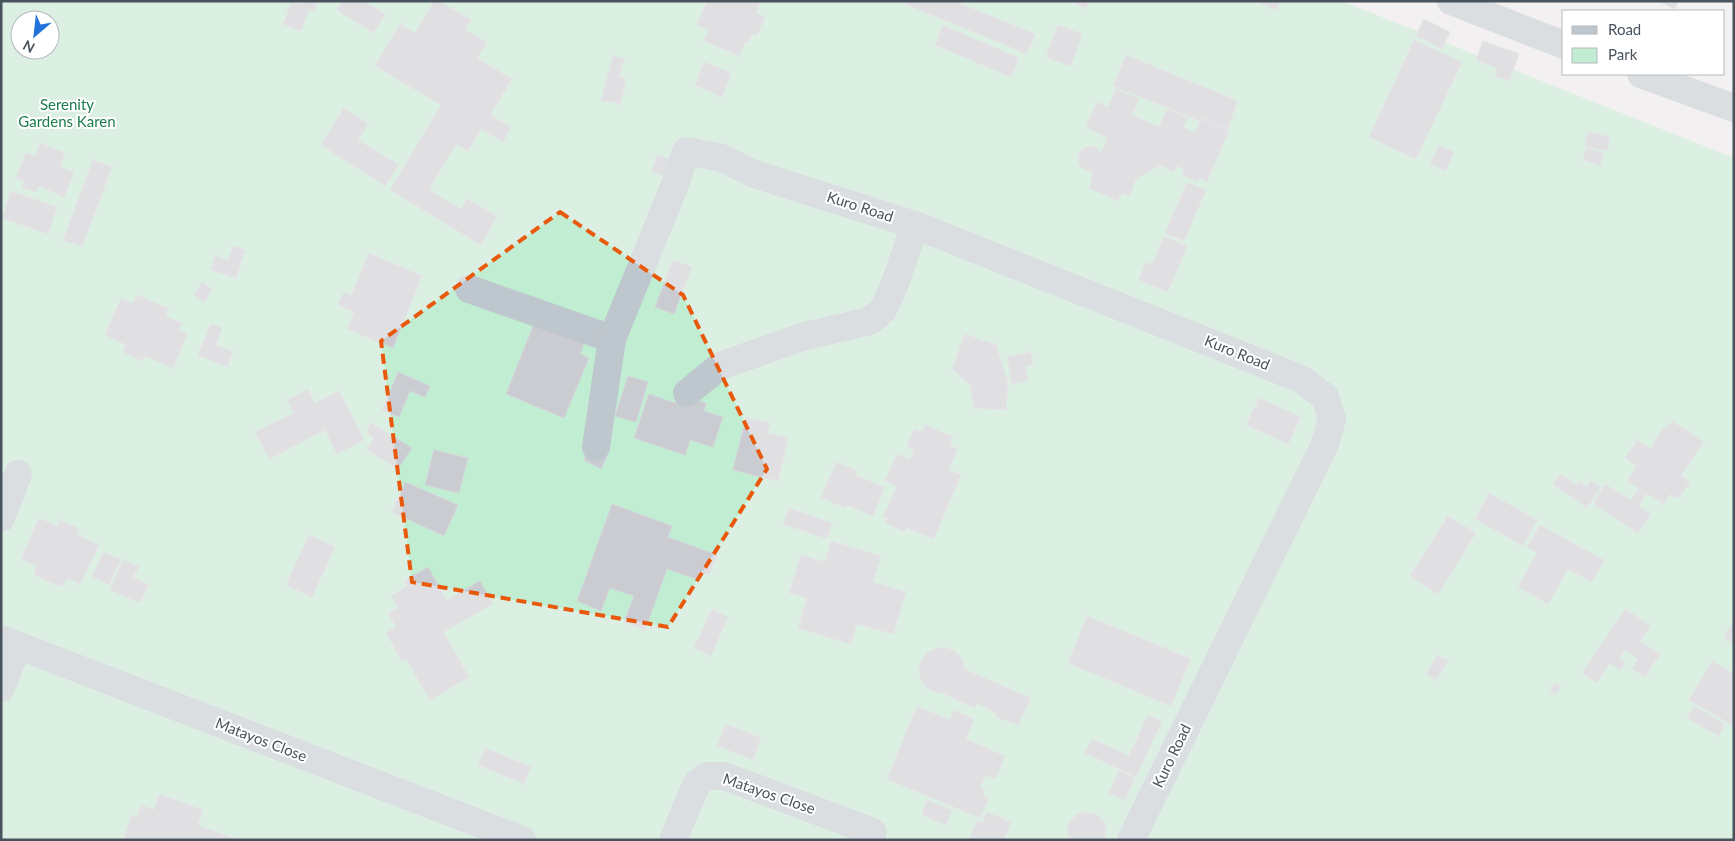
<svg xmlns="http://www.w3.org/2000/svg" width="1735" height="841" viewBox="0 0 1735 841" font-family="Lato,sans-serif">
	<rect width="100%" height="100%" fill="#f2f0f0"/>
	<!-- green -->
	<path fill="#c1edd2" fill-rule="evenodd" d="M1,1H1342L1734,158V840H1ZM20,20H50V50H20Z"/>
	<!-- building -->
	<g fill="#caccd2" stroke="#d4d6db">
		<path d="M300,1H318L314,11L309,9L301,31L283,24L292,2L299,4Z"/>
		<path d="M342,1H364L385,14L374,33L337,10Z"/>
		<path d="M434,1H439L471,20L465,30L487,42L477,58L512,79L490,115L511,127L503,142L481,129L468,151L456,144L429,190L461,209L467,199L497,216L481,245L390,190L441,105L375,66L400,24L415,33Z"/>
		<path d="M707,1H761L756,13L765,17L757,35L752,34L748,43L745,42L739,56L704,41L709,30L697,25Z"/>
		<path d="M906,1H954L1035,34L1027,54L905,4Z"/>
		<path d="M1070,1H1089L1086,8Z"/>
		<path d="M1255,1H1280L1276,10Z"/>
		<path d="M1658,1H1678L1675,9Z"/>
		<path d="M1424,19L1450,32L1442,49L1416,36Z"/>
		<path d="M943,25L1019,58L1011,77L935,45Z"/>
		<path d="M1058,25L1082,34L1071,66L1046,57Z"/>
		<path d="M1414,40L1462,62L1416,159L1369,137Z"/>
		<path d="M1483,41L1519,54L1509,81L1495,76L1497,68L1476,60Z"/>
		<path d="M1126,55L1238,101L1227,129L1201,118L1200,121L1113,86Z"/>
		<path d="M613,56L624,59L619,77L626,79L620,104L601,100Z"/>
		<path d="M704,62L731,73L722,97L695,85Z"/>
		<path d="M1116,89L1139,99L1132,115L1159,127L1167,109L1188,118L1183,127L1195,133L1201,119L1229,130L1207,182L1199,178L1197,182L1182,175L1184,169L1177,166L1174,172L1160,165L1136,179L1130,196L1122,193L1118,201L1089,188L1093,174L1092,171L1085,170L1080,166L1078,159L1079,153L1084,148L1090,146L1096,147L1101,152L1108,138L1086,127L1097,102L1108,107Z"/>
		<path d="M344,108L368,124L358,140L399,165L385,186L321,145Z"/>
		<path d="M1588,131L1610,137L1607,151L1585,146Z"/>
		<path d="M40,143L65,153L60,167L74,172L64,197L39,186L36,192L22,187L24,181L16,178L26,153L36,156Z"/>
		<path d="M1439,145L1454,152L1446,171L1430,164Z"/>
		<path d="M1586,148L1604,153L1600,165L1583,160Z"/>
		<path d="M657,155L670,159L665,176L652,172Z"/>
		<path d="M93,160L112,167L82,247L63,240Z"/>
		<path d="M1187,182L1206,190L1184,241L1165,233Z"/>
		<path d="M11,191L57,207L48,234L2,218Z"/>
		<path d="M1164,236L1187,246L1168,292L1139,280L1146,262L1152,265Z"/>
		<path d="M233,246L245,250L236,278L211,270L215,256L228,260Z"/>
		<path d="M369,253L422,276L393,348L347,329L354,312L338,305L344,292L351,296Z"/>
		<path d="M673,260L692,267L674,314L655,307Z"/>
		<path d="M202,282L212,289L204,302L194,295Z"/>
		<path d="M137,295L169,309L165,316L182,323L178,330L187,334L173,368L145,356L143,361L123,352L126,345L105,335L121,298L133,303Z"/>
		<path d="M537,316L587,336L580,354L589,358L564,418L506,394Z"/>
		<path d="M211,324L222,328L216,345L233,352L227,367L198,355Z"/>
		<path d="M965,334L996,345L1008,382L1006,410L974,408L970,385L952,369Z"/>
		<path d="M1031,352L1033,365L1025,367L1028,381L1012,384L1007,357Z"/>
		<path d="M398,372L430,386L425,397L410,391L399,417L382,410Z"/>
		<path d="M628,376L648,382L636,422L615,416Z"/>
		<path d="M308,389L315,403L339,391L364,440L337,454L325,430L269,459L255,432L294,413L287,400Z"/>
		<path d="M649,394L675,403L678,394L706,403L704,411L723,417L713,447L690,440L685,455L634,438Z"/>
		<path d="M1259,398L1301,417L1288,444L1246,425Z"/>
		<path d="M746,417L770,423L767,433L788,438L778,481L733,470Z"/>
		<path d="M1672,421L1704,442L1681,475L1690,482L1678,499L1670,494L1664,504L1627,481L1637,466L1625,458L1637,440L1650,449L1664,426L1667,428Z"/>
		<path d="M371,423L412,448L398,469L367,450L374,438L366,432Z"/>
		<path d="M925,425L953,437L950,445L958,449L949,470L961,475L934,539L907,528L905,532L885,523L888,518L883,517L897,486L885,481L897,454L910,460L914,449L907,446L914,429L922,432Z"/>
		<path d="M590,448L607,457L601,469L584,460Z"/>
		<path d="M434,450L468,458L459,493L425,485Z"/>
		<path d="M836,462L857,471L855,475L885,487L873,516L847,505L846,508L821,498Z"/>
		<path d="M1560,474L1576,485L1579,481L1587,487L1591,480L1601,487L1587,508L1553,484Z"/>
		<path d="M405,482L458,505L444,536L392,512Z"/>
		<path d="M1605,484L1631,500L1638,489L1646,494L1639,506L1651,514L1638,533L1593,504Z"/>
		<path d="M1489,493L1537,520L1523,546L1475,519Z"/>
		<path d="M612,504L672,526L668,537L717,555L709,575L702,572L699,580L667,569L645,630L624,622L634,596L610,588L601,611L577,601Z"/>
		<path d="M789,508L832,523L827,539L783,524Z"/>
		<path d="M1448,516L1476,533L1438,594L1410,576Z"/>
		<path d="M39,518L58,526L60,520L80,529L77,535L99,545L80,584L67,578L63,586H59L34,575L37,566L21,559Z"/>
		<path d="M1540,525L1604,560L1592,582L1568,569L1548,604L1518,587L1537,553L1527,547Z"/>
		<path d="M309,535L335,547L312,597L286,585Z"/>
		<path d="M831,541L881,556L873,582L906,592L893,634L857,624L851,644L798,628L807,598L789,593L801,555L825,562Z"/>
		<path d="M103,552L121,559L109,585L92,577Z"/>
		<path d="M123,560L139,567L133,577L149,585L140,603L110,590Z"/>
		<path d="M428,567L447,600L480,581L493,604L443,632L469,677L430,700L406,659L402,661L386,633L396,627L388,613L398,608L391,596L407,586L404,581Z"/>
		<path d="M712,609L728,617L711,656L694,648Z"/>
		<path d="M1625,609L1651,626L1640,641L1660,654L1645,677L1632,669L1638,659L1625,650L1619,659L1625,662L1620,670L1610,663L1597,683L1582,673Z"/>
		<path d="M1087,616L1191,659L1171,706L1068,663Z"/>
		<path d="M1734,620V644L1724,638Z"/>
		<path d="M944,647L953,650L960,656L964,664L965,673L963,675H964L966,670L1031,698L1018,725L996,717L997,714L977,703L975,708L946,695V693H940L931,691L924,685L920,677L919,668L922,660L927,653L935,649Z"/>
		<path d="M1438,655L1448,661L1436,680L1426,674Z"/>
		<path d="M1712,661L1734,674V726L1689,700Z"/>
		<path d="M1555,683L1561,686L1556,694L1550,691Z"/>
		<path d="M917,706L950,720L953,710L974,719L966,739L1005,756L996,779L986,775L980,788L985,790L983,796L989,798L980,818L887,779Z"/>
		<path d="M1694,706L1725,724L1719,736L1687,718Z"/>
		<path d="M1148,715L1162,721L1136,777L1085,753L1092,739L1129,756Z"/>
		<path d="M726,724L761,738L753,760L717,746Z"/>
		<path d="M485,748L531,767L524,784L478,765Z"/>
		<path d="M1119,771L1135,778L1125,800L1109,793Z"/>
		<path d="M159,794L203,810L198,825L238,840H123L132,815L137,817L141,805L154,810Z"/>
		<path d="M927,800L952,810L946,825L922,815Z"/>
		<path d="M987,812L1011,822L1004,840H969L977,821L982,823Z"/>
		<path d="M1087,812L1095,814L1102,819L1106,827L1105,840H1069L1067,828L1071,820L1077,814Z"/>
	</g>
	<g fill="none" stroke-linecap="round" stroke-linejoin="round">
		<!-- minor -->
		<g stroke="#bfc7ce" stroke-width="28">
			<path d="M1451,1L1564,45"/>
			<path d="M1641,74L1734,108"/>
			<path d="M469,289L612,339"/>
			<path d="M687,393L720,366L805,336L870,321L883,310L894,286L915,225"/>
			<path d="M596,447L612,339L674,187L686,151L722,158L754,174L915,225L1301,379L1325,397L1332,419L1325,444L1131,840"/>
			<path d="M1,518L18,474"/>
			<path d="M1,639L522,840"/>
			<path d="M1,688L17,646"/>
			<path d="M673,840L697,783L707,776H724L873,832"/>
		</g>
	</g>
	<!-- marked area -->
	<path d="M0 0H1735V841H0ZM560,212L683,295L767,469L668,627L412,582L381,341Z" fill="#f2f0f0" fill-opacity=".55" fill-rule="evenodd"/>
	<path fill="none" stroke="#e8590c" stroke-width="4" stroke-dasharray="10 6" stroke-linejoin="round" d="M560,212L683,295L767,469L668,627L412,582L381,341Z"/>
	<g text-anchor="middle" stroke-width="4" stroke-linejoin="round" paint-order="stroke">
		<!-- park labels -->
		<g font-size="15" fill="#1c7c4b" stroke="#fff">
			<text x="67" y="110">Serenity<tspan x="67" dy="17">Gardens Karen</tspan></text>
		</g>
		<!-- street labels -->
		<g font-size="15" fill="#49535d" stroke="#fff">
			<text transform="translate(860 207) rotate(18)" y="5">Kuro Road</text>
			<text transform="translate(1237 353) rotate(22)" y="5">Kuro Road</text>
			<text transform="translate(261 740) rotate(21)" y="5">Matayos Close</text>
			<text transform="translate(1172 756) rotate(-64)" y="5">Kuro Road</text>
			<text transform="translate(769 794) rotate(19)" y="5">Matayos Close</text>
		</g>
	</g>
	<!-- border -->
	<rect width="1735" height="841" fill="none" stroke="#49535d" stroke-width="5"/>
	<!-- legend -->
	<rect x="1562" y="10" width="162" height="65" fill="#ffffff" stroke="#b6babe"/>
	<rect x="1572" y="26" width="25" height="8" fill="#bfc7ce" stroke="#b6babe"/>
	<text x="1608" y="35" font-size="15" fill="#49535d">Road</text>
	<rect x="1572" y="48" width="25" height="15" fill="#c1edd2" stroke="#b6babe"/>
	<text x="1608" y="60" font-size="15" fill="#49535d">Park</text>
	<!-- north arrow -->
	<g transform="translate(35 35) rotate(208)"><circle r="24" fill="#ffffff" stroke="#b6babe"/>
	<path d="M0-4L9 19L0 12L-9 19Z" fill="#2273db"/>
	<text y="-8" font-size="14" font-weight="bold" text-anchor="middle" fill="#49535d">N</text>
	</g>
</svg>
